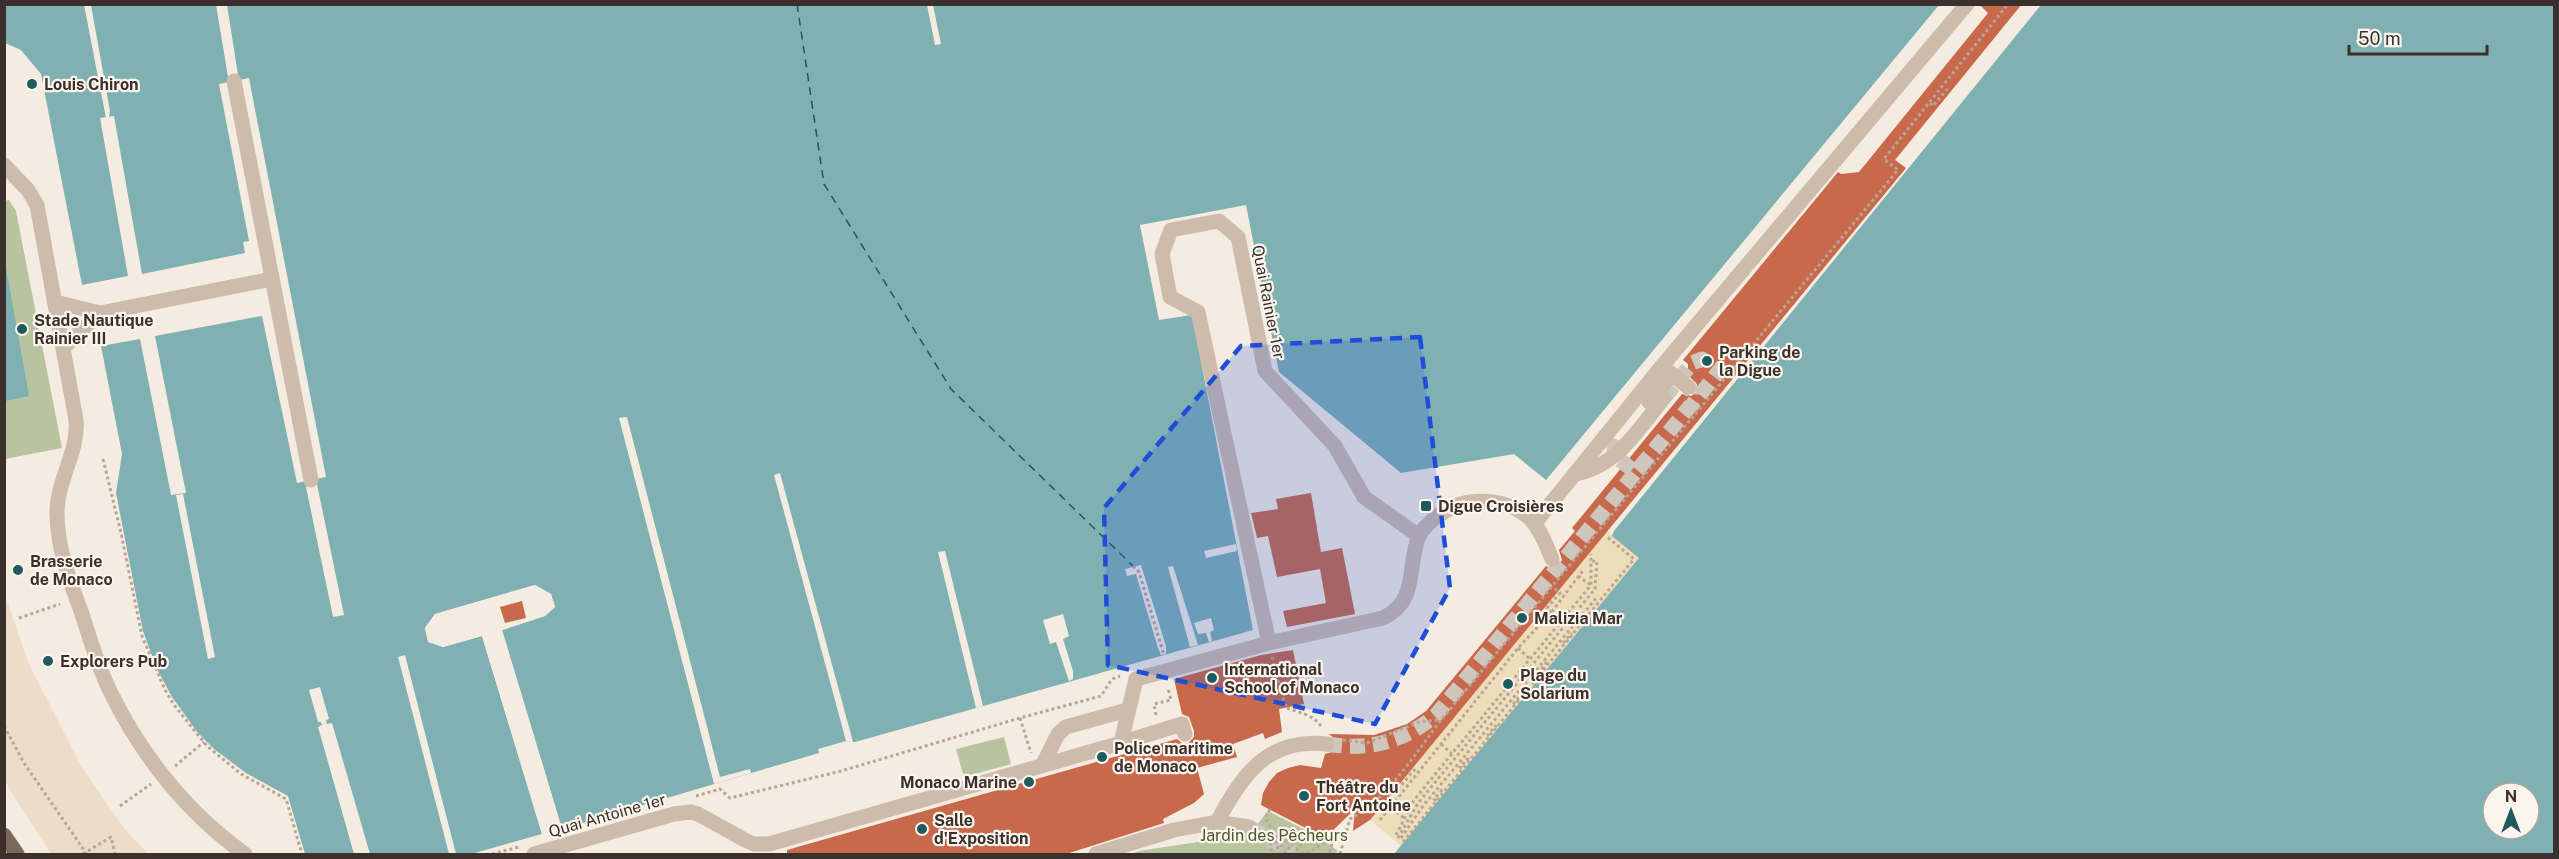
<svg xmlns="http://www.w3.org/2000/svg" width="2559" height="859" viewBox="0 0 2559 859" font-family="'Public Sans',sans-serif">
	<rect width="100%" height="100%" fill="#f4ebe1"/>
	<!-- green -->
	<g fill="#b8c4a0">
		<path d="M9,200L16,211L62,448L5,459L4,201Z"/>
		<path d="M1004,737L1011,764L964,777L956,749Z"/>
		<path d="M1268,811L1319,837L1338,851L1335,854H1132L1139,851L1250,834Z"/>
	</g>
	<!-- sand -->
	<path fill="#efdcb8" d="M1607,531L1640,558L1401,846L1370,820Z"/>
	<!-- plaza -->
	<path fill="#ecdcc8" d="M5,595L28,662L82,768L124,828L148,854H51L9,788L4,778Z"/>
	<!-- water -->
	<g fill="#7fb0b2" fill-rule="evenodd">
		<path d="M4,5H1939L1546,480L1514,454L1401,473L1279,372L1246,205L1140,225L1159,320L1192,315L1253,630L855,742L846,741L818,749L819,753L562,829L502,630L545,616L555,607L551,594L535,585L435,614L425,628L428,642L443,647L482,636L542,834L471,854H305L288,796L246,773L214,749L198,733L172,697L156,667L143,631L116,493L122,454L101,346L140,339L171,495L186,493L155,336L262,316L297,483L326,477L249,78L219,84L249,241L243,242L245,253L142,274L114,116L100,118L128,276L82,285L41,74L21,50L5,43Z"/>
		<path d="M2041,5H2554V854H1394L1639,558L1612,536L1614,531ZM2493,793H2529V829H2493Z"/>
		<path d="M5,262L29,396L5,401L4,262Z"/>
	</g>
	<!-- pier -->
	<g fill="#f4ebe1">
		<path d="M84,5H91L110,111L109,117L106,118Z"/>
		<path d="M216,5H227L238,75L228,77Z"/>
		<path d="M927,5H933L941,44L935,45Z"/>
		<path d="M627,417L720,777L750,769L751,773L714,784L619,418Z"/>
		<path d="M780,473L853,742L846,741L774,475Z"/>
		<path d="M315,484H317L344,615L333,617L306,487Z"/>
		<path d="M183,494L215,657L208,659L176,495Z"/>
		<path d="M1236,544L1237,551L1206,558L1204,551Z"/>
		<path d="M945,551L983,706L976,708L938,552Z"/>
		<path d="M1141,565L1166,646V654L1161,655L1158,648L1136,574L1127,576L1125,569Z"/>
		<path d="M1173,566L1198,645L1190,647L1168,567Z"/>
		<path d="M535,585L551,594L555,607L545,616L502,630L562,829L559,830L499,630L501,627L543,614L552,606L548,596L535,588L437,616L428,629L430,639L443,644L482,633L485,635L545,833L542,834L482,636L443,647L428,641L425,628L435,614Z"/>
		<path d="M1063,614L1069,636L1063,639L1073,671V679L1069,681L1056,642L1050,644L1043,620Z"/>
		<path d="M1211,618L1214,630L1210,632L1212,641L1209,642L1206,633L1198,634L1194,623Z"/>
		<path d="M405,655L456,854H449L398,657Z"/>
		<path d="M320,687L329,719L326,720L327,724L332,723L370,854H354L318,727L322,725L321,722H318L309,690Z"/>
	</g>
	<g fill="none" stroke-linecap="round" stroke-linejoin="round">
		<!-- ferry -->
		<path stroke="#1f5a5e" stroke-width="1.5" stroke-dasharray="8 6" stroke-linecap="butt" d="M797,4L824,184L951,389L1133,566"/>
	</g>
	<!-- building -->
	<g fill="#c8694b">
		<path d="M1979,4H2022L1895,160L1906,168L1370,820L1353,831L1355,809L1325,838L1261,805L1263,793L1269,782L1277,773L1288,768L1300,765L1321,768L1325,754L1332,752L1337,745L1335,739L1329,734L1374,735L1407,724L1426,711L1546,566L1551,569L1559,565L1562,560L1559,550L1575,531L1572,528L1682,394L1691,396L1696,393L1697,384L1688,375V364L1683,360L1838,172L1841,174L1859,172L1988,13Z"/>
		<path d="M1311,493L1321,552L1342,548L1355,614L1287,627L1283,611L1326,603L1320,569L1277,577L1268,536L1257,538L1251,513L1278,509L1276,499Z"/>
		<path d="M522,601L526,618L505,623L500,607Z"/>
		<path d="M1293,650L1304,704L1279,709L1282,732L1265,739L1263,733L1233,744L1237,757L1197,768L1204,794L1194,803L1163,819L1164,823L1063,855H787V850L1177,739L1182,743H1188L1194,737V731L1189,717L1182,714L1174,679L1261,655Z"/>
	</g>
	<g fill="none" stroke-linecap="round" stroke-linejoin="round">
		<!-- minor-tunnel -->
		<g stroke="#cfc6bd" stroke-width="15" stroke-dasharray="15 8" stroke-linecap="butt">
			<path d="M1664,398L1692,363L1702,359L1719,371L1691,406"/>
			<path d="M1618,440L1614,449L1619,459L1636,473L1641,467"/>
			<path d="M1327,744C1369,751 1403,742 1436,715L1691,405L1692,392L1688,387"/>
			<path d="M1249,827L1286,848L1291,854"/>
		</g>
		<!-- path -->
		<g stroke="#b9a596" stroke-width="3" stroke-dasharray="3 3" stroke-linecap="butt">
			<path d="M1930,103L1933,106L1949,87"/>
			<path d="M103,459L121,533L142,636L165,690L174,705L207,746L241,774L286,799L302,854"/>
			<path d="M1133,566L1139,572L1164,655"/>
			<path d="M1578,576L1591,585"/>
			<path d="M1551,613L1547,608L1560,593L1553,587"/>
			<path d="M19,618L60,604"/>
			<path d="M1565,643L1564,642L1572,633"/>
			<path d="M1518,648L1530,659"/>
			<path d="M1272,657L1286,708C1299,712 1316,716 1322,728"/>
			<path d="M1541,673L1539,672L1546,663L1548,664"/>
			<path d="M1515,704L1514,703L1521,695"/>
			<path d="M1156,715L1154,704L1171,700L1168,688"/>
			<path d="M1020,718L1031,753"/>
			<path d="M4,726L24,763L86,853"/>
			<path d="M1489,736L1488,735L1495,726L1497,727"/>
			<path d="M1343,740L1367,743L1419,722L1441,720"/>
			<path d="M1441,744L1452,754"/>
			<path d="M175,766L204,742"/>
			<path d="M1462,768L1460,767L1467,759L1470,760"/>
			<path d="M1393,783L1399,788L1414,770L1417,773"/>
			<path d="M696,796L720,789L730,798L841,771L1020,718L1101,696L1112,679L1120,676"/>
			<path d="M1436,801L1434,799L1442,790L1444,791"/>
			<path d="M120,806L151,784"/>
			<path d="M1392,808L1405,819"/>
			<path d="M1270,809L1265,818L1270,826L1271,854"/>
			<path d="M1380,820L1518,648L1551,613L1584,569"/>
			<path d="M1271,835H1277L1276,846L1279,849L1295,829L1306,838"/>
			<path d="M1396,835L1414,800L1591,585V554"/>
			<path d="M1398,838L1418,803L1595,589L1597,561H1591"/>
			<path d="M1401,838L1423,806L1598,596"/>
			<path d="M1403,842L1634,559L1606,536"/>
			<path d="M83,854L111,837L115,854"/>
			<path d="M492,854L519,847"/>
			<path d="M1284,854L1301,833"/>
			<path d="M1303,854L1297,849L1312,831"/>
			<path d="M1307,854L1330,838L1333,839L1329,854"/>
			<path d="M1340,854L1350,819C1384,803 1418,750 1441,720L1898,170L1884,159L2008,4"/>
		</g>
		<!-- minor -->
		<g stroke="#cdbbac" stroke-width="15">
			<path d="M234,81L311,480"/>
			<path d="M4,165L28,190L37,205L76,420C79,451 57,480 57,513C57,548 70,581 82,614C90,639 98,667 110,691C141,755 187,813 245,854"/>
			<path d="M55,302L100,313L63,348"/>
			<path d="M100,313L272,279"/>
			<path d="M1664,368L1688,387"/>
			<path d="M1649,402L1672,374"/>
			<path d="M1575,474C1618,466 1638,429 1664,398"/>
			<path d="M1535,523L1662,366L1967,4"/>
			<path d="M1269,643L1198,312L1170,297L1162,254L1171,230L1219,221L1238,237L1265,371L1335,446L1364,497L1419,536"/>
			<path d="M1121,743L1182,724L1185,734"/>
			<path d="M1042,766L1058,734L1066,727L1127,710"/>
			<path d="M1217,822C1242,775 1268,737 1327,744"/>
			<path d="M534,854L674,814L691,812L698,814L745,840L754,844H769L1121,743L1136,679L1269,643L1383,618C1418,601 1407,570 1418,538C1423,527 1434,518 1444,512C1458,502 1476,500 1493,502C1530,508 1539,526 1552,559"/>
			<path d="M1096,854L1174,830L1217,822L1249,827"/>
		</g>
		<!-- major -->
		<path stroke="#7d675c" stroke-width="15" d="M4,835L17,854"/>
	</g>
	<!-- marked area -->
	<path fill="#1d4ed8" fill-opacity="0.2" stroke="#1d4ed8" stroke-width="4.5" stroke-dasharray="12 8" stroke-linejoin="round" d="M1420,337L1450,588L1375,724L1108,665L1104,508L1241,346Z"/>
	<!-- markers -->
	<g fill="#1f5a5e" stroke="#fbf5ee" stroke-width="2">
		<circle cx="32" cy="84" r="6"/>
		<circle cx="22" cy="329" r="6"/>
		<circle cx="1707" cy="361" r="6"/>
		<rect x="1420" y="500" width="12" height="12" rx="3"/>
		<circle cx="18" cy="570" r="6"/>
		<circle cx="1522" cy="618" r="6"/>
		<circle cx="48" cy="661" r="6"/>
		<circle cx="1212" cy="678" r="6"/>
		<circle cx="1508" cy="684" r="6"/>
		<circle cx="1102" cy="757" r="6"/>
		<circle cx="1029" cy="782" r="6"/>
		<circle cx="1304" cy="796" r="6"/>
		<circle cx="922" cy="829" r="6"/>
	</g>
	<g text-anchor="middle" stroke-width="4.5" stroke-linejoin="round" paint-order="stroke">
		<!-- poi labels -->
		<g font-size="16" font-weight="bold" fill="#3b302b" stroke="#fbf5ee" text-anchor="start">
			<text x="44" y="90">Louis Chiron</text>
			<text x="34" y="326">Stade Nautique<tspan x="34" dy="18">Rainier III</tspan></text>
			<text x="1719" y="358">Parking de<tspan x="1719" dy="18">la Digue</tspan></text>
			<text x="1438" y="512">Digue Croisières</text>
			<text x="30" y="567">Brasserie<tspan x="30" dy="18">de Monaco</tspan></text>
			<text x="1534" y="624">Malizia Mar</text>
			<text x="60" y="667">Explorers Pub</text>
			<text x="1224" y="675">International<tspan x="1224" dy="18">School of Monaco</tspan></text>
			<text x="1520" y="681">Plage du<tspan x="1520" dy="18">Solarium</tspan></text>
			<text x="1114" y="754">Police maritime<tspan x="1114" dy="18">de Monaco</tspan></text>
			<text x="1017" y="788" text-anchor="end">Monaco Marine</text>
			<text x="1316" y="793">Théâtre du<tspan x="1316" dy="18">Fort Antoine</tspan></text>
			<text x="934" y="826">Salle<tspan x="934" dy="18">d'Exposition</tspan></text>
		</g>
		<!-- street labels -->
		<g font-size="16" fill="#3b302b" stroke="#fbf5ee">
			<text transform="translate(1269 302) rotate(79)" y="6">Quai Rainier 1er</text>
			<text transform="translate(607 815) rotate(-16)" y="6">Quai Antoine 1er</text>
		</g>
		<!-- park labels -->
		<g font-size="16" fill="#4a5a2e" stroke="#fbf5ee">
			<text x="1274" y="841">Jardin des Pêcheurs</text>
		</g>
	</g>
	<!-- border -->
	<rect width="2559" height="859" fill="none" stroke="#3b302b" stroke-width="12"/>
	<!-- north arrow -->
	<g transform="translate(2511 811)"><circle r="28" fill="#fbf5ee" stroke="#aea6a0" stroke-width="1.5"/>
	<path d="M0-4.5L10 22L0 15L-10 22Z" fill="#1f5a5e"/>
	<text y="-9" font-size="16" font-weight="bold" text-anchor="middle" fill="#3b302b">N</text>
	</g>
	<!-- scale -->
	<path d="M2349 45v9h138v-9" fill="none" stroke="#3b302b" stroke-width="3"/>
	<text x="2358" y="45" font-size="18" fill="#3b302b" stroke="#fbf5ee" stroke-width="4.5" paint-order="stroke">50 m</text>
</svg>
